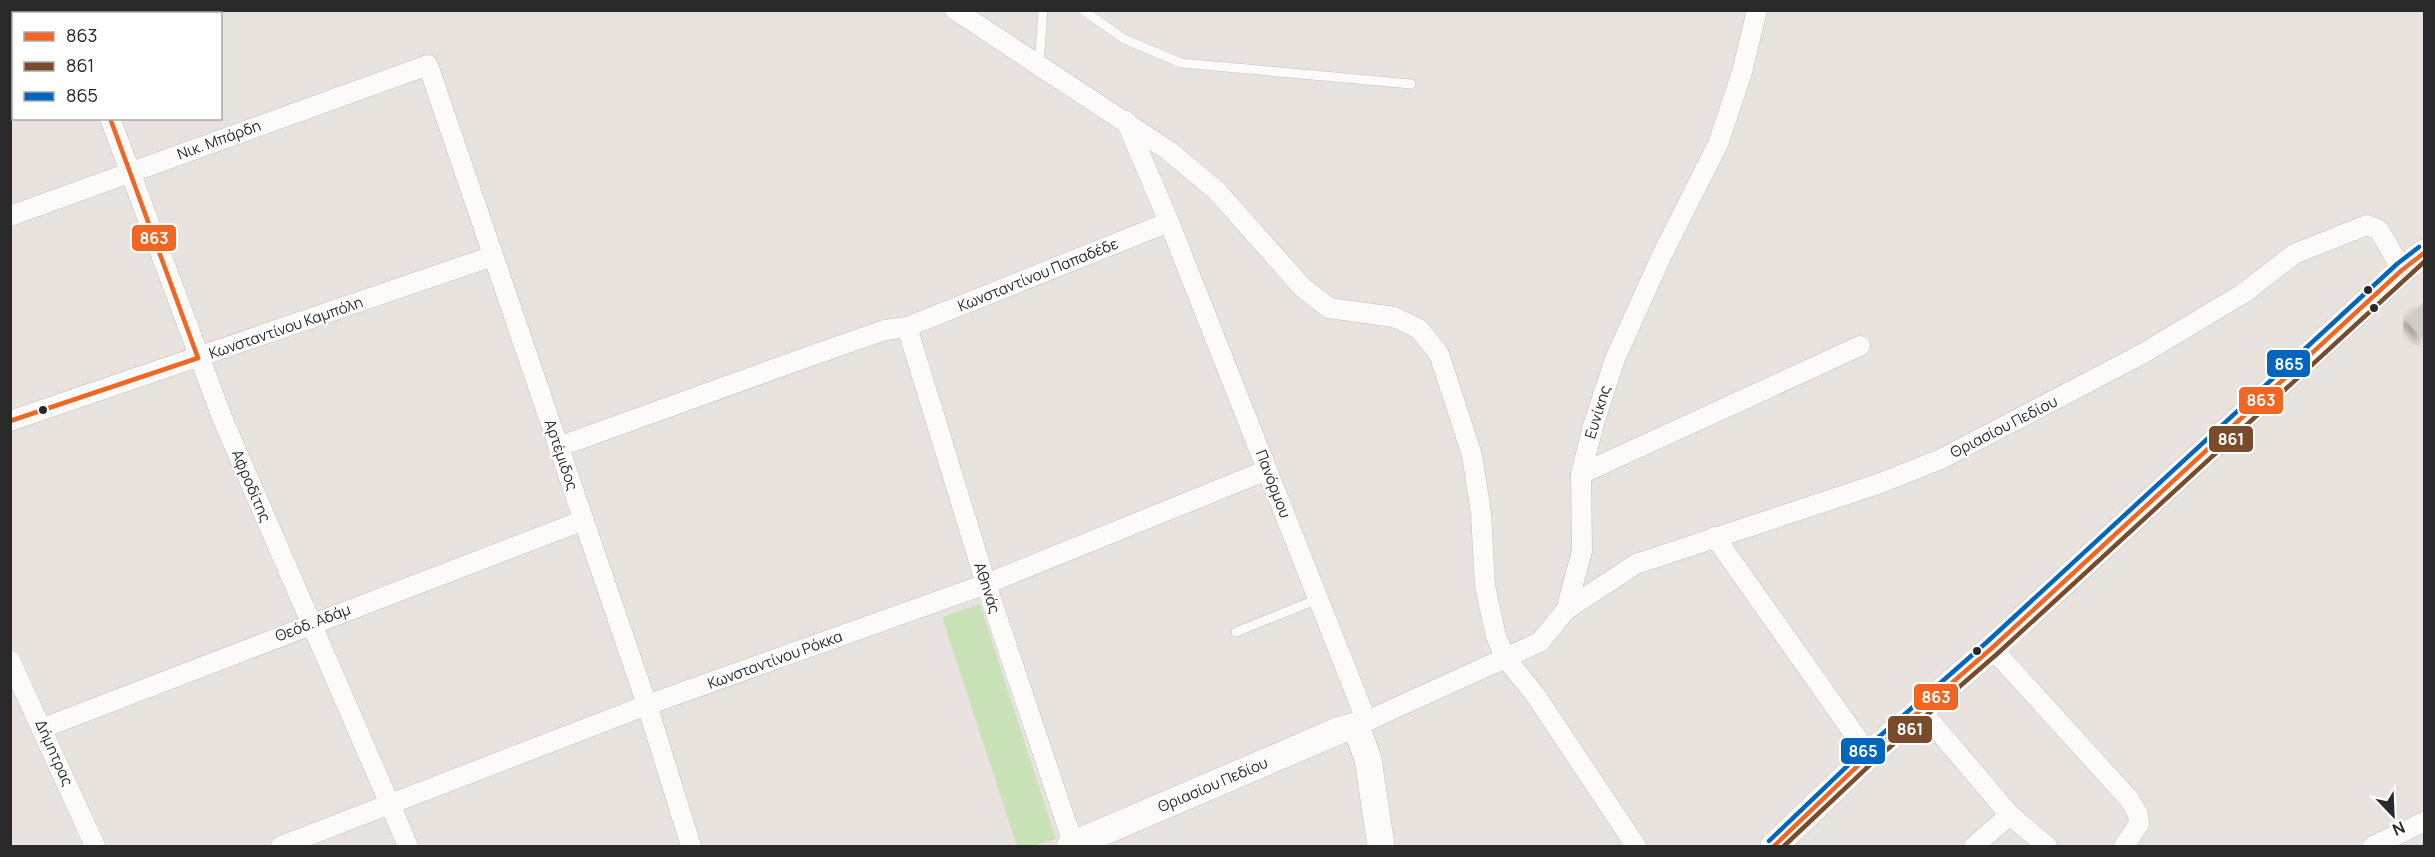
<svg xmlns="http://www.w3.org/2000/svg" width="2435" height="857" viewBox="0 0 2435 857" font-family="Manrope,sans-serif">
	<defs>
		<filter id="shadow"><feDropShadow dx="-5.5" dy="5.5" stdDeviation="3" flood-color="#0004"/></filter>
	</defs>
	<rect width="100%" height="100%" fill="#e8e3de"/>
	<!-- green -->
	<path fill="#c9e2b7" d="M980,604L1056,839L1033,846H1017L942,617Z"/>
	<!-- building -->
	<path fill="#cfccc8" filter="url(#shadow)" d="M2424,302V341L2405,319Z"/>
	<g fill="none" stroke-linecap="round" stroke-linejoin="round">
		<defs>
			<g id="lane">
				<path d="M1083,10L1124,39L1181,63L1411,84"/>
				<path d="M1039,65L1043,10"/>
				<path d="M1236,632L1318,599"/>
			</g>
			<g id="street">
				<path d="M73,10L74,14"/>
				<path d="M955,10L1169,151L1217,191L1302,287L1329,308L1394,317L1419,329L1439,354L1472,455L1481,513L1485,586L1496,636L1506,659L1534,693L1636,846"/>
				<path d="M110,118L223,420L408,846"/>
				<path d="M1126,121L1169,222L1367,722"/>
				<path d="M10,216L428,65L647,705L691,846"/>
				<path d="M907,327L986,584L1074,846"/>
				<path d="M10,421L493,256"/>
				<path d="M558,447L816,354L885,330L907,327L1169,222"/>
				<path d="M1581,474L1860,346"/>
				<path d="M1715,537L1869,755"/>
				<path d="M1566,610L1636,564L1878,484L1941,459L2142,354L2244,293L2294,254L2367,225L2379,230L2402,270"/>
				<path d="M1992,648L2129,799L2138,814L2139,824L2124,846"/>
				<path d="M10,660L95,846"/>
				<path d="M1920,709L2010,815L2047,846"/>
				<path d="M1356,726L1540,642L1566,610L1582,551L1581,474L1594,423L1615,359L1662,255L1718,144L1742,72L1757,10"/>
				<path d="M43,728L584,520"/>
				<path d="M281,846L647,705L986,584L1267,470"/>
				<path d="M1974,846L2010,815"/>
				<path d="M2373,846L2424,822"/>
			</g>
			<g id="secondary">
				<path d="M1070,846L1340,730L1356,726L1368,759L1381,846"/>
				<path d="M1774,846L1869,755L1992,648L2402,270L2424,253"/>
			</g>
		</defs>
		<!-- lane casing -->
		<use href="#lane" stroke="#c1bfc0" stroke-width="10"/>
		<!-- street casing -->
		<use href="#street" stroke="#c1bfc0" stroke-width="21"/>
		<!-- secondary casing -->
		<use href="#secondary" stroke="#c1bfc0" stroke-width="28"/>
		<!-- lane -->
		<use href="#lane" stroke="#fcfbfa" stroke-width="9"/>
		<!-- street -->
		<use href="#street" stroke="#fcfbfa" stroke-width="20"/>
		<!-- secondary -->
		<use href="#secondary" stroke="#fcfbfa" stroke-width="27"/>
		<defs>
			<g id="bus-1">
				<path d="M110,118L198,358"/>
				<path d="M10,421L198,358"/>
				<path d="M1774,846L1869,755L1992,648L2402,270L2424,253"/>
			</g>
			<path id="bus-2" d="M1784,846L1874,761L1997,654L2424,262"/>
			<path id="bus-3" d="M1769,841L1864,750L1987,642L2397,264L2419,247"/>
		</defs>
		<!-- bus-1 casing -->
		<use href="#bus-1" stroke="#fff" stroke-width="9"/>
		<!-- bus-2 casing -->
		<use href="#bus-2" stroke="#fff" stroke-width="9"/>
		<!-- bus-3 casing -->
		<use href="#bus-3" stroke="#fff" stroke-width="9"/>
		<!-- bus-1 -->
		<use href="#bus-1" stroke="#f26522" stroke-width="4.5"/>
		<!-- bus-2 -->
		<use href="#bus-2" stroke="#7a4b2a" stroke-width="4.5"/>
		<!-- bus-3 -->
		<use href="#bus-3" stroke="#0065bd" stroke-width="4.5"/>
	</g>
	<!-- markers -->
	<g fill="#292929" stroke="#fff" stroke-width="2">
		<circle cx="2368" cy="290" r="5"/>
		<circle cx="2374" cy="308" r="5"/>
		<circle cx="43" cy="410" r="5"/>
		<circle cx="1977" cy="651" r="5"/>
	</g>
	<g text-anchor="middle" stroke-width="4.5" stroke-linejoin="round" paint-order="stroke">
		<!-- street labels -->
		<g font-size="15" fill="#292929" stroke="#fff">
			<text transform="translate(219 140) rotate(-20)" y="5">Νικ. Μπάρδη</text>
			<text transform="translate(1038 275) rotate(-22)" y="5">Κωνσταντίνου Παπαδέδε</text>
			<text transform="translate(286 328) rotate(-19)" y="5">Κωνσταντίνου Καμπόλη</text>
			<text transform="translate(1598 412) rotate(-73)" y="5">Ευνίκης</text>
			<text transform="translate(2004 427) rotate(-27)" y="5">Θριασίου Πεδίου</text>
			<text transform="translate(561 455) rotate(71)" y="5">Αρτέμιδος</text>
			<text transform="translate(1273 484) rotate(69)" y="5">Πανόρμου</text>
			<text transform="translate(251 486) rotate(67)" y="5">Αφροδίτης</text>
			<text transform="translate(987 588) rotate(72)" y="5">Αθηνάς</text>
			<text transform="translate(313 623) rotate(-21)" y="5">Θεόδ. Αδάμ</text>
			<text transform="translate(775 660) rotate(-20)" y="5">Κωνσταντίνου Ρόκκα</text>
			<text transform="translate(54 753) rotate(66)" y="5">Δήμητρας</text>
			<text transform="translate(1213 785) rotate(-23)" y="5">Θριασίου Πεδίου</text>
		</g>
	</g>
	<g stroke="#fff" stroke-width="2">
		<rect x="131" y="224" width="46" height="28" rx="6" fill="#f26522"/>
		<rect x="2266" y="349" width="45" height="29" rx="6" fill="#0065bd"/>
		<rect x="2238" y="386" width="46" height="29" rx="6" fill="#f26522"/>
		<rect x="2208" y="425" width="46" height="28" rx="6" fill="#7a4b2a"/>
		<rect x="1913" y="683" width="46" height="28" rx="6" fill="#f26522"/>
		<rect x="1887" y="715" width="46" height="29" rx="6" fill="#7a4b2a"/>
		<rect x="1840" y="737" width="46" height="28" rx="6" fill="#0065bd"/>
	</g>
	<g font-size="16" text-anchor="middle" font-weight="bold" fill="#fff">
		<text x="154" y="244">863</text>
		<text x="2289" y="370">865</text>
		<text x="2261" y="406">863</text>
		<text x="2231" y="445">861</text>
		<text x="1936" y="703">863</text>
		<text x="1910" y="735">861</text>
		<text x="1863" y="757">865</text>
	</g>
	<!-- border -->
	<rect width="2435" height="857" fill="none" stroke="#292929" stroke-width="24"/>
	<!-- legend -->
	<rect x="12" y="12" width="210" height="108" fill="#ffffff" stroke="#a9a9a9" stroke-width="1.5"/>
	<rect x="24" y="32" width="30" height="9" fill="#f26522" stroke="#a9a9a9" stroke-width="1.5"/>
	<text x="66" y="42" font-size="18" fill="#292929">863</text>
	<rect x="24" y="62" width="30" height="9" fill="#7a4b2a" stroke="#a9a9a9" stroke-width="1.5"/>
	<text x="66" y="72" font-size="18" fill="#292929">861</text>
	<rect x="24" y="92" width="30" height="9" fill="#0065bd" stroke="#a9a9a9" stroke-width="1.5"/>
	<text x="66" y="102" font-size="18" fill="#292929">865</text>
	<!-- north arrow -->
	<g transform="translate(2393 815) rotate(157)" stroke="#ffffff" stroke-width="4.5" paint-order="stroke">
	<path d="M0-4.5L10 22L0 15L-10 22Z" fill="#292929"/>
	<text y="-9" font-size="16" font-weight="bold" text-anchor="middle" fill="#292929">N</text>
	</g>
</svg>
